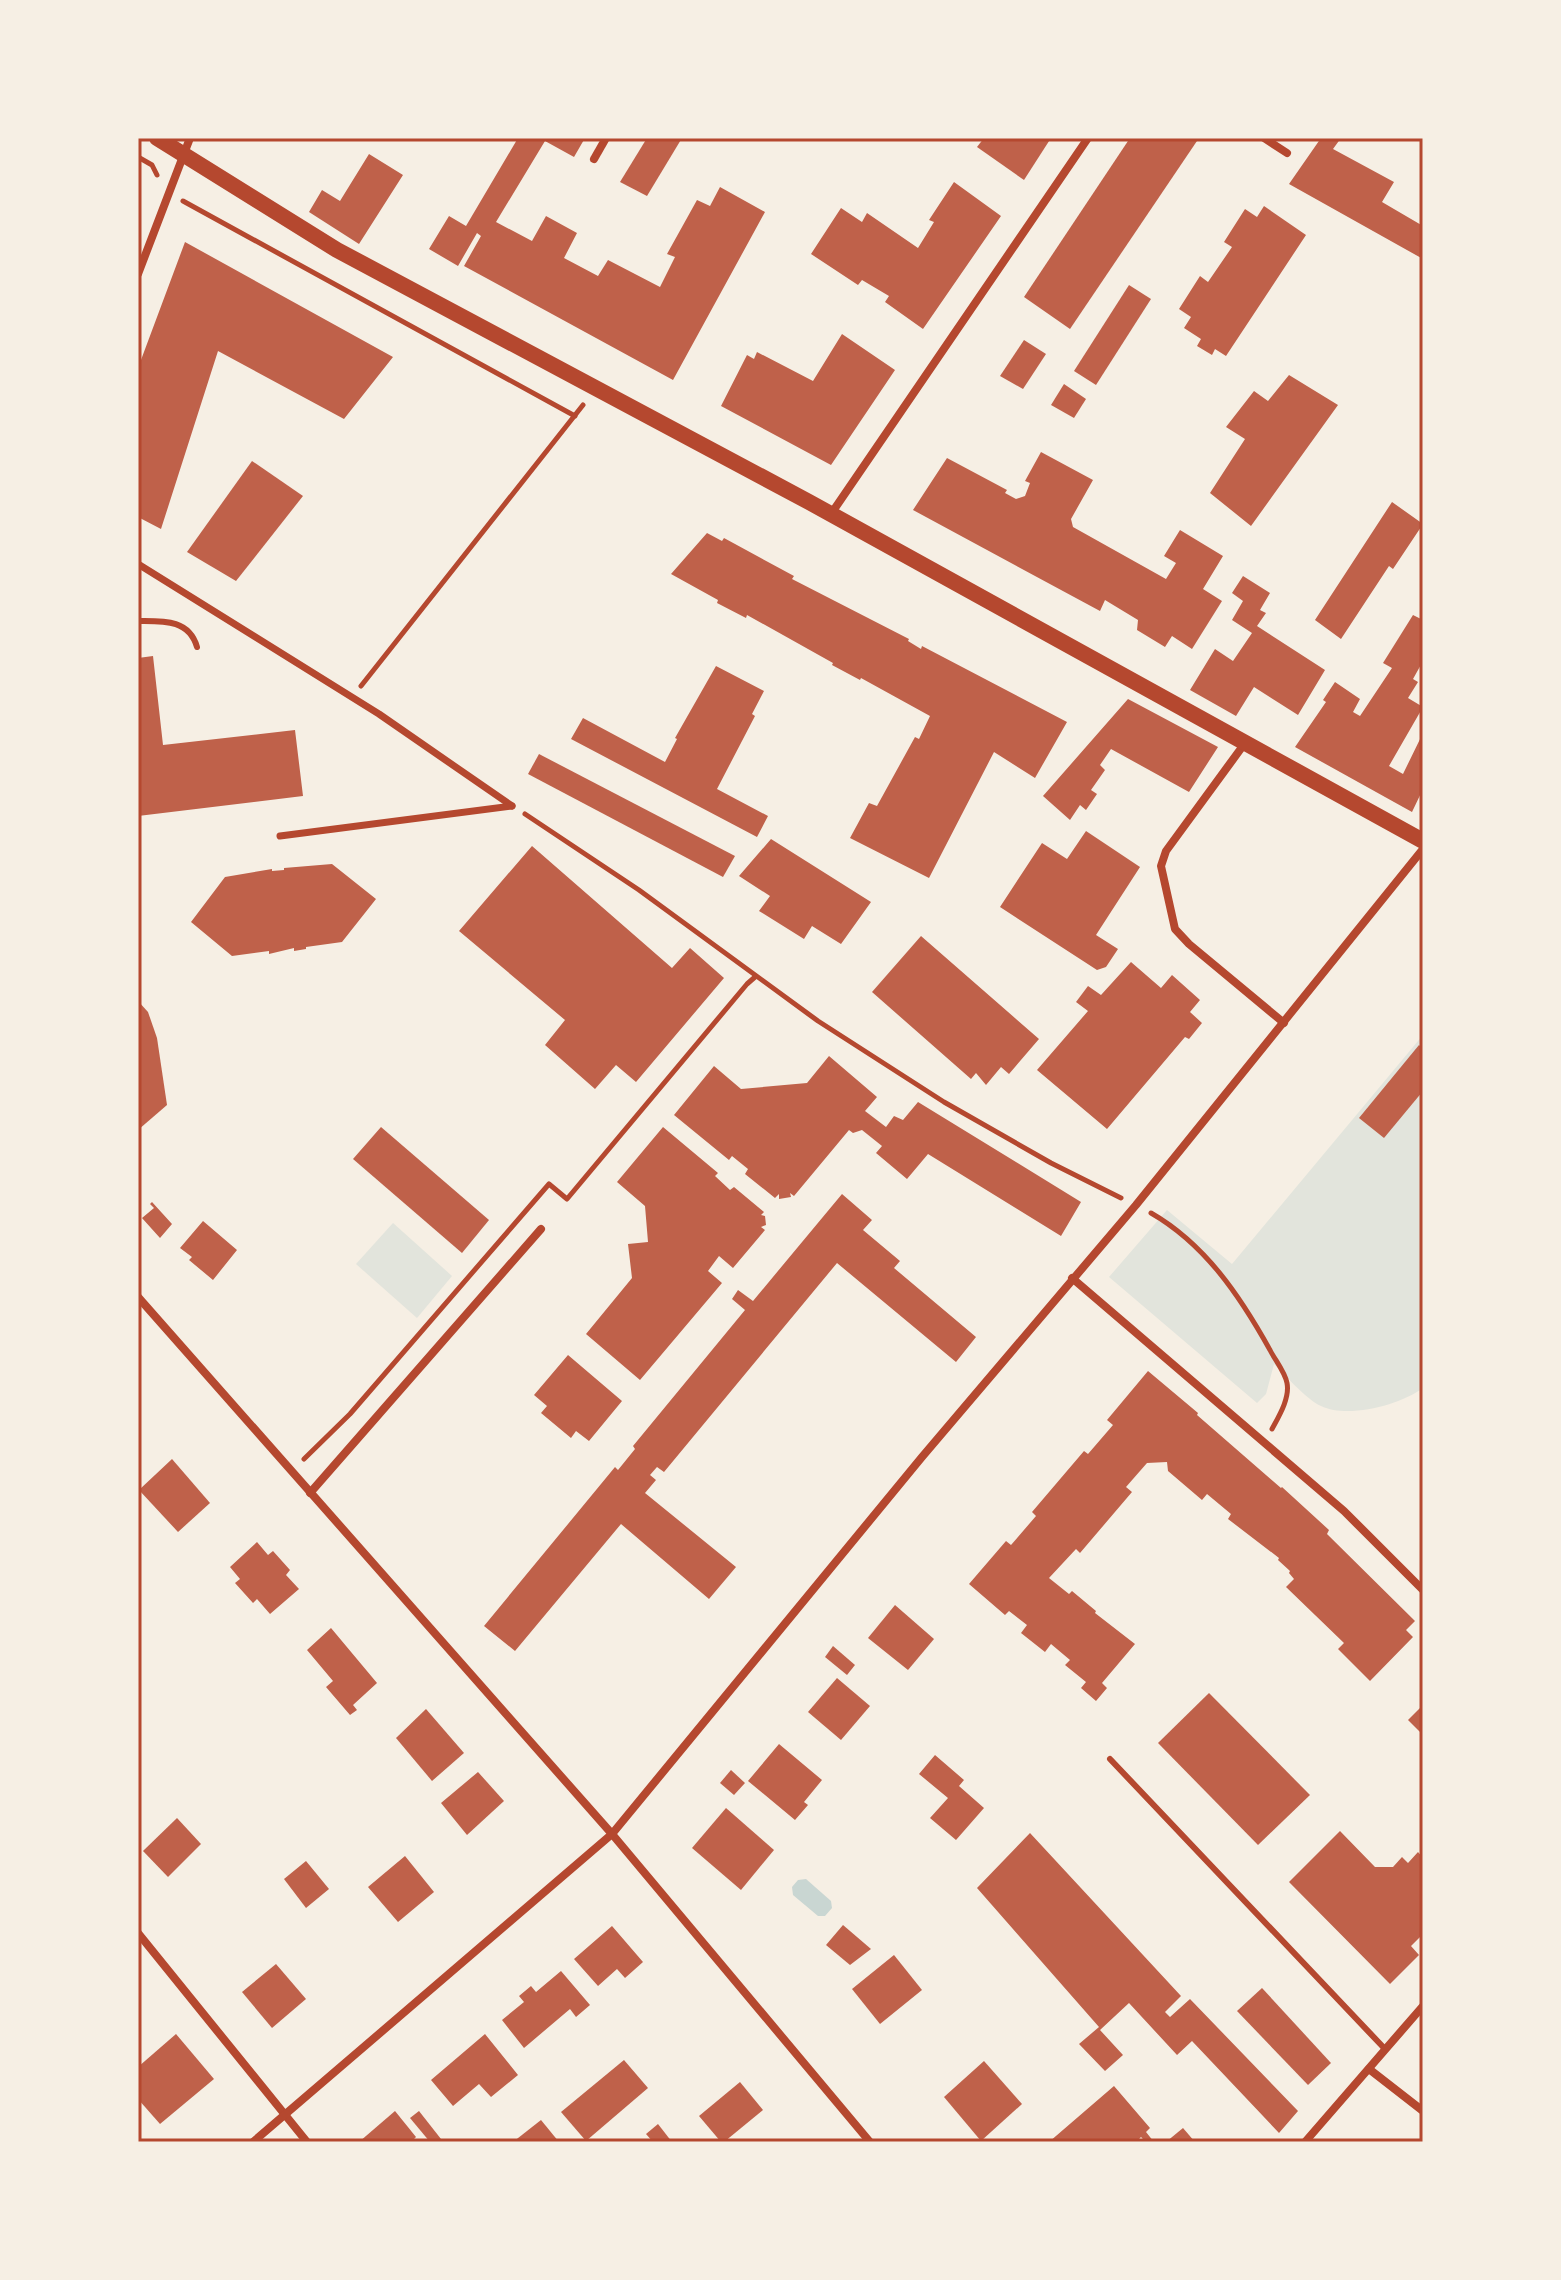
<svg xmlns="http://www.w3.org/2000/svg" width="1561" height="2280" viewBox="0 0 1561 2280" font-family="Quicksand,sans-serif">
	<rect width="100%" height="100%" fill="#f6efe4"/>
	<!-- green -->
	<g fill="#e2e4dc">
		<path d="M1423,1035V1388C1400,1405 1348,1419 1321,1406C1307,1400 1286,1376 1274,1364L1266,1394L1257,1403L1109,1277L1167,1210L1232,1264Z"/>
		<path d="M393,1223L452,1276L417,1318L356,1264Z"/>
	</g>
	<!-- water -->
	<path fill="#c9d6d2" d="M806,1879L831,1901L832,1908L825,1916H818L793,1895L792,1887L798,1880Z"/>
	<!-- building -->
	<g fill="#bf614a">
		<path d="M518,138H585L574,157L545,141L496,222L532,241L546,216L577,233L564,258L598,276L608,260L660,287L675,257L667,254L697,200L710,206L720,187L765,212L673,380L464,266L481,236L477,233L458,266L429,249L449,216L466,226Z"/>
		<path d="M647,138H682L647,196L620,182Z"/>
		<path d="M984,138H1051L1024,180L977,147Z"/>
		<path d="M1130,138H1199L1070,329L1024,297Z"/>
		<path d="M1321,138H1341L1333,149L1394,182L1382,202L1423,226V259L1289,184Z"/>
		<path d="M369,154L403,175L359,244L309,212L322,190L340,201Z"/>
		<path d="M954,182L1001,216L923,329L885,302L889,296L862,280L858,285L811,254L841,208L862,222L867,213L918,248L934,222L929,220Z"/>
		<path d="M1264,206L1306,235L1226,356L1215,349L1212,355L1197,346L1201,339L1184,328L1191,317L1179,309L1200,276L1208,282L1232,247L1224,242L1245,209L1257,217Z"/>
		<path d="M185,242L393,357L344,419L218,351L161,529L138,517V368Z"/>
		<path d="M1129,285L1151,299L1096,385L1074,371Z"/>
		<path d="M842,334L895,370L831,465L721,406L747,355L754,359L757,352L813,381Z"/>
		<path d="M1024,340L1046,354L1023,389L1000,376Z"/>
		<path d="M1289,375L1338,405L1251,526L1210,493L1245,439L1226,427L1254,391L1268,401Z"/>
		<path d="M1064,384L1086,399L1074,418L1051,405Z"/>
		<path d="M1041,452L1093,480L1071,519L1073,527L1166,579L1176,563L1164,556L1180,530L1223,556L1203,589L1222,601L1192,649L1172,636L1165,647L1137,630L1138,620L1105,600L1100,611L913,510L947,458L1007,490L1005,493L1016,499L1025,496L1030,483L1025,481Z"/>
		<path d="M252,461L303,496L236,581L187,552Z"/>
		<path d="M1392,502L1423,524L1393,569L1389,566L1341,639L1315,620Z"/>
		<path d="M707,533L722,541L724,538L794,576L792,579L909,639L908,641L921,649L922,646L1067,722L1035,778L994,752L929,878L850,838L869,803L877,806L915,737L919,739L930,716L861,678L860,680L832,665L833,663L747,615L746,618L717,603L718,600L671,574Z"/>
		<path d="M1243,576L1270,593L1260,610L1266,613L1257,626L1325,670L1298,715L1254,687L1236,716L1190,690L1215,649L1233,661L1252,633L1232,620L1243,601L1232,593Z"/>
		<path d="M1413,615L1423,620V661L1413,679L1418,682L1408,698L1423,707L1389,766L1403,774L1423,733V789L1412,812L1295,747L1326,702L1323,700L1335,682L1360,699L1353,712L1360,716L1392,668L1383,663Z"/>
		<path d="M153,656L163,745L295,730L303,796L138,816V658Z"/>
		<path d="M716,666L764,691L752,714L755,716L717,789L768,816L757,837L571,739L583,718L665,762L677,739L675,738Z"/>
		<path d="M1128,699L1218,747L1189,792L1111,749L1100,765L1105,770L1091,790L1097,794L1086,810L1080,805L1070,820L1043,796Z"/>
		<path d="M539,754L735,856L723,877L528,774Z"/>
		<path d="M1086,831L1140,867L1096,935L1118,949L1106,967L1097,970L1000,907L1042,843L1067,859Z"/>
		<path d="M771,839L871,902L841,944L812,926L804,939L759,911L770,896L739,876Z"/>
		<path d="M532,846L672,968L690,948L724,978L636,1082L616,1065L595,1089L545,1045L565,1020L459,931Z"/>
		<path d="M332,864L376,899L342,942L306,947V949L294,951V948L269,954V951L232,956L191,922L225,877L272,869V871L284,870V868Z"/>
		<path d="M921,936L1039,1039L1009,1074L1001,1067L986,1085L976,1073L971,1079L872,992Z"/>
		<path d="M1131,962L1161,988L1172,975L1200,1000L1190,1012L1202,1023L1189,1039L1185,1037L1107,1129L1037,1070L1088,1011L1076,1002L1088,986L1101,995Z"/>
		<path d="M138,1001L148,1012L157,1038L167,1105L138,1130Z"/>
		<path d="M1419,1045L1423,1049V1091L1384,1138L1359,1118Z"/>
		<path d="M829,1056L877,1097L865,1111L886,1127L894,1116L903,1120L918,1102L1081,1202L1061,1236L928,1154L907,1179L876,1153L882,1146L862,1130L853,1133L849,1130L794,1196L790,1193L791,1197L779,1199V1194L775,1198L745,1174L748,1169L732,1156L729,1160L674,1115L714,1066L741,1089L807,1083Z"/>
		<path d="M381,1127L489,1220L462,1253L353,1159Z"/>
		<path d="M663,1127L718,1173L715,1176L730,1190L734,1187L764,1212L761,1215L765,1216L766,1225L761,1227L765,1230L733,1268L719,1256L708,1271L722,1283L640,1380L586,1334L632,1278L628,1244L648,1242L645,1206L617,1182Z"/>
		<path d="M842,1194L872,1220L863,1230L900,1261L894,1268L976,1337L956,1362L837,1263L664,1472L657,1467L650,1475L656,1480L645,1493L736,1567L709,1599L621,1524L515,1651L484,1626L615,1467L618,1470L635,1449L633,1446L745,1310L732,1299L738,1290L753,1301Z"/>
		<path d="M152,1202L172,1224L160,1238L142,1218L154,1208L150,1204Z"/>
		<path d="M203,1221L237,1250L213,1280L189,1260L192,1257L180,1248Z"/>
		<path d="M568,1355L622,1401L589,1441L576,1431L571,1438L541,1413L547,1406L534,1395Z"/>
		<path d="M1148,1371L1198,1413L1197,1415L1281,1488L1282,1487L1329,1530L1327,1534L1415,1621L1406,1630L1413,1637L1370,1681L1338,1649L1344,1643L1286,1587L1294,1579L1289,1573L1290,1571L1278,1560L1279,1558L1228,1519L1231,1514L1207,1494L1202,1500L1168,1471L1167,1462L1147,1463L1126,1487L1132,1492L1080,1553L1076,1549L1049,1578L1069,1594L1072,1591L1096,1611L1095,1613L1135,1644L1102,1683L1107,1688L1096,1701L1081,1688L1086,1682L1065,1665L1070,1660L1051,1644L1045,1652L1021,1633L1027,1625L1009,1611L1005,1615L969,1584L1006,1541L1011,1545L1036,1516L1032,1512L1084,1451L1088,1454L1113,1425L1107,1420Z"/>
		<path d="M172,1459L210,1503L178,1532L139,1490Z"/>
		<path d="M257,1542L268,1555L273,1551L290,1570L286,1575L299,1589L270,1614L257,1599L253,1603L235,1583L240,1579L230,1567Z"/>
		<path d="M895,1605L934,1639L908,1670L868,1638Z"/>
		<path d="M331,1628L377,1683L353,1705L357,1710L350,1715L326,1687L333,1681L307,1650Z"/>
		<path d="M833,1646L855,1665L847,1675L825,1657Z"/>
		<path d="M837,1678L870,1706L841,1740L808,1712Z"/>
		<path d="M1209,1693L1310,1795L1258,1845L1158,1743Z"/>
		<path d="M1423,1705V1735L1408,1720Z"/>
		<path d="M426,1709L464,1753L432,1781L396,1738Z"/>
		<path d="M779,1744L822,1780L804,1802L808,1805L795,1820L748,1781Z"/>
		<path d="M935,1755L964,1780L959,1786L984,1808L956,1840L930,1818L948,1798L919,1774Z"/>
		<path d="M731,1770L745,1783L734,1795L720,1783Z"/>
		<path d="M478,1772L504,1801L467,1835L441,1803Z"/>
		<path d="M726,1808L774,1850L741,1890L692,1848Z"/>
		<path d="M177,1818L201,1844L168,1877L143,1851Z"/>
		<path d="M1340,1831L1375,1867H1393L1402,1857L1408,1863L1418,1852L1423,1858V1934L1411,1946L1419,1955L1390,1984L1289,1882Z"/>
		<path d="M1030,1833L1181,1996L1165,2012L1170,2017L1190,1999L1298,2111L1279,2133L1192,2041L1177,2055L1129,2003L1100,2030L1123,2055L1105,2071L1079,2044L1099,2027L977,1888Z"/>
		<path d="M405,1856L434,1892L398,1922L368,1887Z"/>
		<path d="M306,1861L329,1889L306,1908L284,1879Z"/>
		<path d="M843,1925L871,1949L850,1965L826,1945Z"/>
		<path d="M612,1926L643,1962L625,1978L617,1969L598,1986L574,1959Z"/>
		<path d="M894,1955L922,1990L880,2024L852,1989Z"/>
		<path d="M276,1964L306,1999L272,2028L242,1992Z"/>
		<path d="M561,1971L590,2005L576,2017L570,2009L524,2048L502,2020L524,2002L519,1996L531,1986L536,1992Z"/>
		<path d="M1262,1988L1331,2063L1308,2085L1237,2011Z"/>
		<path d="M176,2034L214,2079L160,2124L138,2099V2067Z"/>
		<path d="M485,2034L518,2075L491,2097L479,2084L453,2106L431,2080Z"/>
		<path d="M624,2060L648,2088L586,2141L561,2112Z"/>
		<path d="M984,2061L1022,2104L981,2141L944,2097Z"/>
		<path d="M740,2082L763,2110L724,2142H721L699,2116Z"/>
		<path d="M1114,2086L1150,2128L1146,2132L1154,2142H1146L1141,2137L1136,2142H1049Z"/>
		<path d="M395,2111L416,2137L411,2142H359Z"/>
		<path d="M419,2111L441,2139L438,2142H430L410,2118Z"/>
		<path d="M541,2120L559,2142H513Z"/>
		<path d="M658,2124L672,2142H653L646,2134Z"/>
		<path d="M1183,2128L1195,2142H1166Z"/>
	</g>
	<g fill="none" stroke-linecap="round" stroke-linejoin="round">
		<!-- path -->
		<g stroke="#b5482f" stroke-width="5">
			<path d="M138,157L152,165L157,175"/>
			<path d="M183,201L575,416"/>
			<path d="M361,686L583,405"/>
			<path d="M525,814L639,890L818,1021L944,1102L1051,1163L1121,1198"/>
			<path d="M1151,1213C1205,1244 1240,1296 1270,1350C1275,1360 1285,1372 1287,1383C1290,1398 1279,1416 1272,1429"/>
			<path d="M304,1459L350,1414L549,1184L567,1199L747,984L755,977"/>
		</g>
		<!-- service -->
		<g stroke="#b5482f" stroke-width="6">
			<path d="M138,621C163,621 189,619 197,647"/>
			<path d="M1110,1759L1385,2049"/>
		</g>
		<!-- pedestrian -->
		<g stroke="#b5482f" stroke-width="7">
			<path d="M138,564L379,714L512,806"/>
			<path d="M280,836L512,806"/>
		</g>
		<!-- minor -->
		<g stroke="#b5482f" stroke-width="8">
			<path d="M1264,138L1287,153"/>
			<path d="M594,159L606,138"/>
			<path d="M138,274L190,138"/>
			<path d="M831,514L1088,138"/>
			<path d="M1245,743L1166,851L1161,866L1175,929L1189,944L1284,1023"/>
			<path d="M1072,1278L1344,1511L1423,1590"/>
			<path d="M138,1297L612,1834L870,2142"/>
			<path d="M310,1493L541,1229"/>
			<path d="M138,1933L307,2142"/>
			<path d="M1369,2069L1423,2111"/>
			<path d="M253,2142L612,1834L922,1457L1136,1205L1423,849"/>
			<path d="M1305,2142L1423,2006"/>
		</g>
		<!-- secondary -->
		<path stroke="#b5482f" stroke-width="16" d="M157,138L337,250L809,502L1423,841"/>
	</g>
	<!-- border -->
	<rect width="1561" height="2280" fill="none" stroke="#f6efe4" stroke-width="280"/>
	<rect x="140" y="140" width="1281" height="2000" fill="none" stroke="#b5482f" stroke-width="3"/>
</svg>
